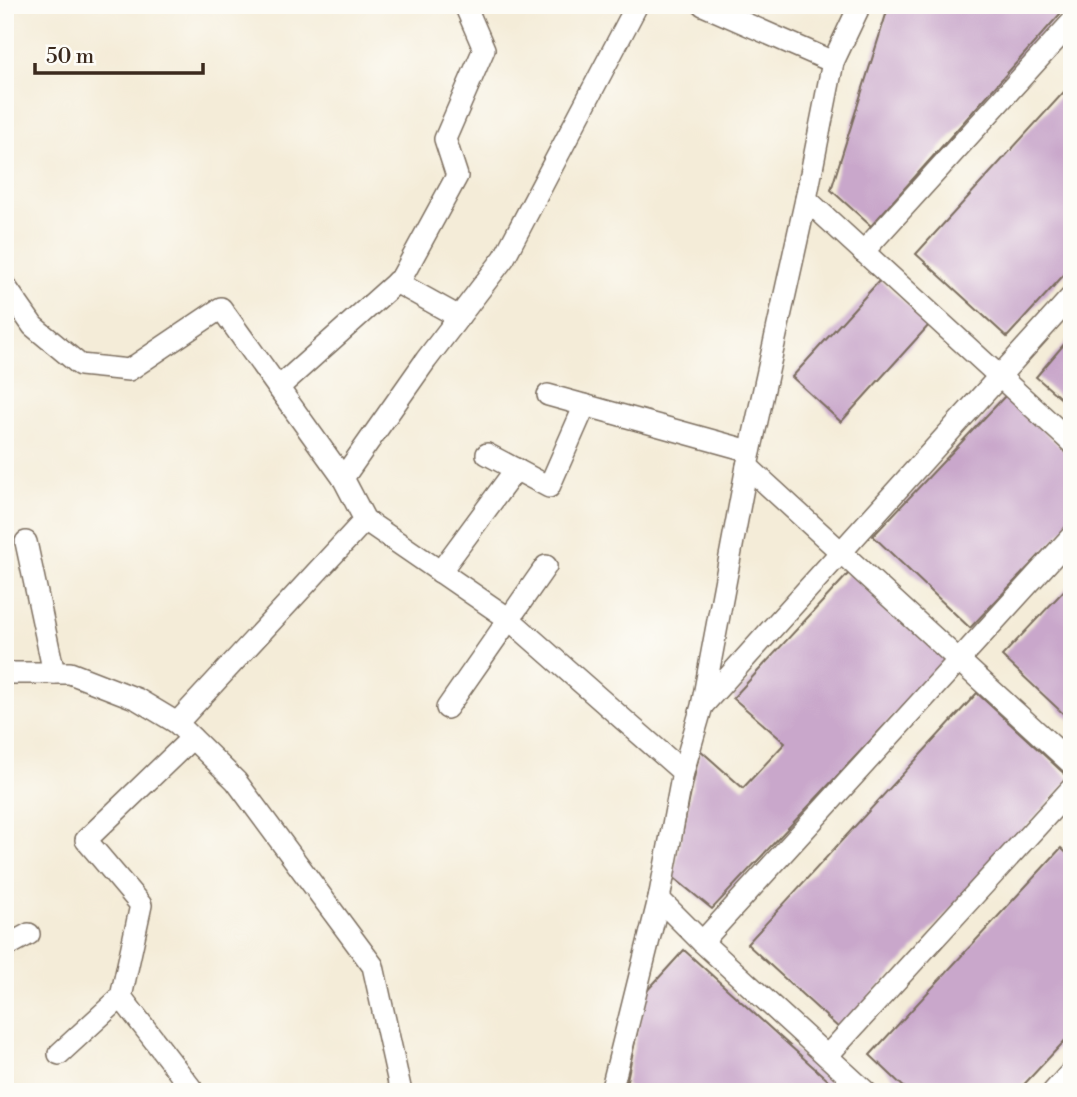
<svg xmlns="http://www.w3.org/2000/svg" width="1077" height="1097" viewBox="0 0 1077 1097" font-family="'Libre Bodoni',serif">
	<rect width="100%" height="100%" fill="#fdfcf7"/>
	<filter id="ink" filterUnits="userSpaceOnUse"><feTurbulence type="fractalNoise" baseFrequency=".0143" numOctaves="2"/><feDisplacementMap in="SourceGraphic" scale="14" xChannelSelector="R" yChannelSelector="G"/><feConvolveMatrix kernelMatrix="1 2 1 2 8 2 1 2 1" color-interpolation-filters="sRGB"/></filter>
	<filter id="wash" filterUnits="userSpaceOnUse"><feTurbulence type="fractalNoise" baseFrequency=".00686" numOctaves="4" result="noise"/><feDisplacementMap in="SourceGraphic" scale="28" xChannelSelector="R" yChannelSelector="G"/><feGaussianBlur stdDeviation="1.57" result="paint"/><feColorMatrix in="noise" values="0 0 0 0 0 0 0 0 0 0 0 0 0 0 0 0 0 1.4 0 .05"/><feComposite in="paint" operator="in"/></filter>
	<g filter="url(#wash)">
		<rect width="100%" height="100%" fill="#f4ecd8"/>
		<g id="blocks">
			<!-- building -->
			<g fill="#c9a7cb">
				<path d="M889,5H1068L871,226L831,190Z"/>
				<path d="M1072,83V266L1007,337L916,254Z"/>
				<path d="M880,280L929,325L841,422L792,377Z"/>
				<path d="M1072,335V408L1036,377Z"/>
				<path d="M1006,395L1072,458V521L970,628L873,536Z"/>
				<path d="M849,573L947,659L712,909L673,877L700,750L743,788L785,743L733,698Z"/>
				<path d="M1072,582V722L1002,656Z"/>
				<path d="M977,693L1070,779L840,1029L747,944Z"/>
				<path d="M1061,848L1072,858V1033L1017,1092H909L870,1055Z"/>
				<path d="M684,950L841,1092H634L626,1085L645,993Z"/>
			</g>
		</g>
	</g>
	<g filter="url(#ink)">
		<use href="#blocks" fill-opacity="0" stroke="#7c6e5f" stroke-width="2"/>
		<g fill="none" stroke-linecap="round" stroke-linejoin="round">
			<defs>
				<g id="minor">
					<path d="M703,5L833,62"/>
					<path d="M806,199L1072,443"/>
					<path d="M863,252L1072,22"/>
					<path d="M396,282L459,317"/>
					<path d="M5,286L33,326L80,365L129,370L221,308L343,478L365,520L509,619L683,772"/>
					<path d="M278,388L402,277L457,176L445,139L484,49L465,5"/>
					<path d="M548,395L750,451"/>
					<path d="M487,454L549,487L585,405"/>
					<path d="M747,466L1072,764"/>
					<path d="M343,478L426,360L504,258L637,5"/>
					<path d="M26,542L54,673"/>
					<path d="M440,572L516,469"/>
					<path d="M5,673H70L137,699L177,723L236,781L373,966L401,1092"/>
					<path d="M703,705L1072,296"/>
					<path d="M447,708L546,566"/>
					<path d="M177,723L365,520"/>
					<path d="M659,899L702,942L866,1092"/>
					<path d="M702,942L1072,536"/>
					<path d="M5,947L29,934"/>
					<path d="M121,997L141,905L86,840L192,738"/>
					<path d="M59,1054L121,997L194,1092"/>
					<path d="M827,1056L1072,788"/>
					<path d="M611,1092L659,899L683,772L702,706L747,466L806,199L833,62L860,5"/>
					<path d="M1053,1092L1072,1071"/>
				</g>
			</defs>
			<!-- minor casing -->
			<use href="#minor" stroke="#7c6e5f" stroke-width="24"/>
			<!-- minor -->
			<use href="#minor" stroke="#fff" stroke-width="21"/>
		</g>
	</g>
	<!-- margin -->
	<rect width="1077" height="1097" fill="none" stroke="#fdfcf7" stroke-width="28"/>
	<!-- scale -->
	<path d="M35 63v10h168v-10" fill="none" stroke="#3b2a1e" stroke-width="3.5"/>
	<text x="46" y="63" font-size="21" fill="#3b2a1e" stroke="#fdfcf7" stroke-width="5" paint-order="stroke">50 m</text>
</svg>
